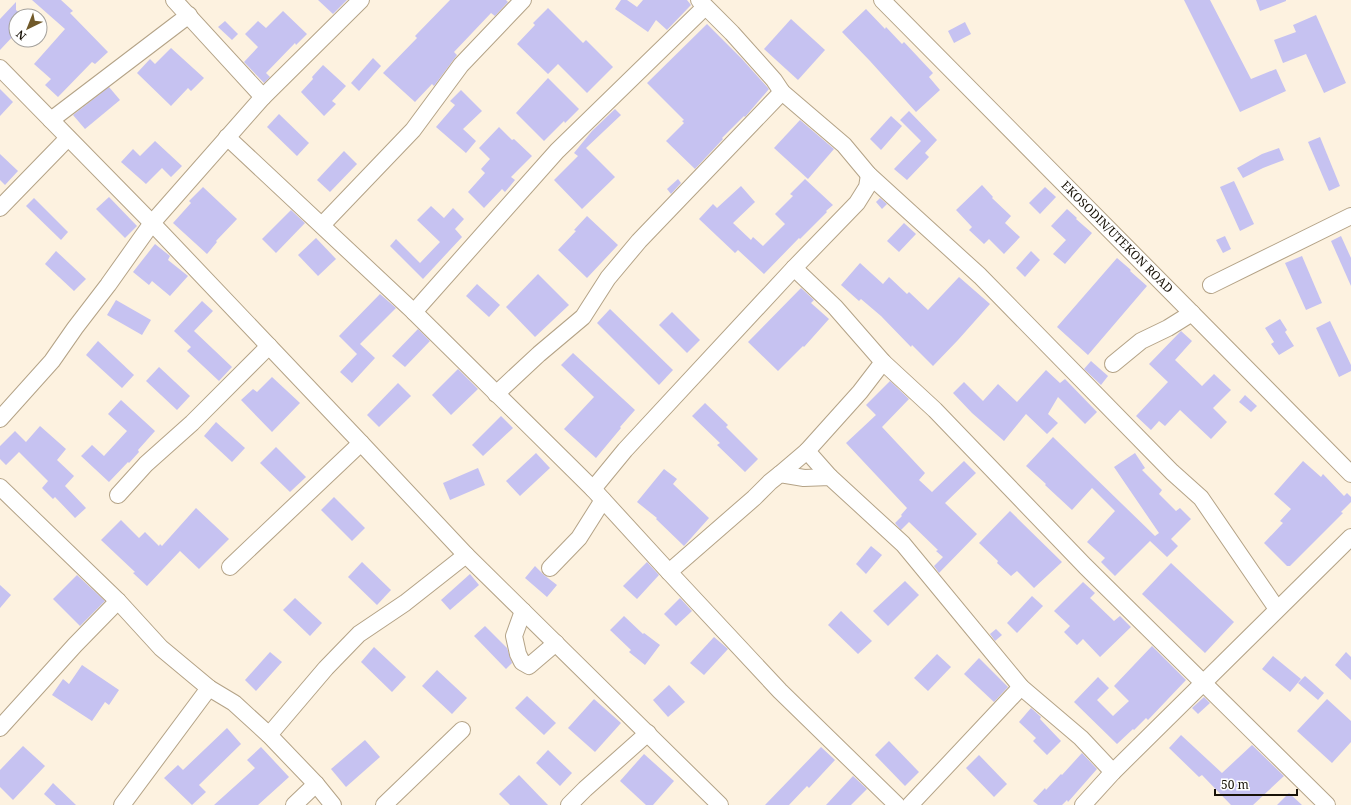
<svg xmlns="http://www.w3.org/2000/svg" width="1351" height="805" viewBox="0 0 1351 805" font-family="'Noto Serif',serif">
	<rect width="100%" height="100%" fill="#fdf2e0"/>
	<!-- building -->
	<g fill="#c6c2f1">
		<path d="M32,0H61L73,11L70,13L108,52L95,64L92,62L58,97L45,85L51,79L34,64L65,29Z"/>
		<path d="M318,0H347L333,14Z"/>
		<path d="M450,0H506L508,2L495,16L491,13L454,52L457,55L434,86L432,84L415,102L383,73L417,38L415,36Z"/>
		<path d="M621,0H627L637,7L643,0H687L691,5L667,30L656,20L648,32L615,9Z"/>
		<path d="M1184,0H1210L1251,79L1276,69L1286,91L1240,112Z"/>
		<path d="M1256,0H1286V1L1260,11Z"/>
		<path d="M16,2V10L23,16H16V33L0,50V19Z"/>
		<path d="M548,8L583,43L586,40L613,67L587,93L558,64L548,74L517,44L535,25L533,23Z"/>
		<path d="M866,9L885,29L886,27L902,44L904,42L933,73L929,77L940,90L916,112L870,61L842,32Z"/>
		<path d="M283,11L307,34L296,45L295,43L266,73L270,77L264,83L244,62L258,47L245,34L258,21L266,28Z"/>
		<path d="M1316,15L1346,83L1324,93L1306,54L1283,63L1274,40L1296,32L1293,25Z"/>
		<path d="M791,19L825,50L798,80L764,49Z"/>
		<path d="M225,21L238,34L232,40L218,27Z"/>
		<path d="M965,22L971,34L954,43L948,31Z"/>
		<path d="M707,24L742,59L769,89L745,117L744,116L722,138L723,139L695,169L666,141L684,123L682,121L684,120L647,83Z"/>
		<path d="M171,48L204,78L191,91L188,88L171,106L137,73L150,59L155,64Z"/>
		<path d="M373,58L381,66L359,91L351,83Z"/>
		<path d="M323,65L346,86L332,101L336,104L324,116L301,92L313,79L312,77Z"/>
		<path d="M548,78L579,109L565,123L564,121L544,141L516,113Z"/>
		<path d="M109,87L120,100L85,129L73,115Z"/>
		<path d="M0,89L13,102L0,116Z"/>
		<path d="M461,90L482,111L463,129L476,141L466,153L436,127L455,105L450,101Z"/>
		<path d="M615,109L621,115L586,148L615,177L582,209L554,180L578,156L574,153L592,131Z"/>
		<path d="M909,111L937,140L925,153L929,157L907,180L894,169L921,141L900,120Z"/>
		<path d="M279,114L309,143L297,156L267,127Z"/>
		<path d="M891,116L902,126L881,150L870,139Z"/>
		<path d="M800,120L834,149L808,179L774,148Z"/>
		<path d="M499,127L512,140L514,139L532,156L511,177L515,180L505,192L502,189L484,208L468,192L485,173L481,169L490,159L479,148Z"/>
		<path d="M1320,137L1340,186L1329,191L1308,142Z"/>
		<path d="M155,141L182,166L171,177L162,168L146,184L121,162L133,149L140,156Z"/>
		<path d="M1279,148L1284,160L1263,168L1243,178L1237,168L1262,154Z"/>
		<path d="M344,151L357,164L330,192L317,180Z"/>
		<path d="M0,154L18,171L5,185L0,180Z"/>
		<path d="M678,179L681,183L671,194L667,189Z"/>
		<path d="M805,179L833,205L826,211L827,212L800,239L799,238L764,274L738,250L735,253L699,219L713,204L717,208L741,186L755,202L733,223L751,240L753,237L763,246L785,224L775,214L793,196L790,194Z"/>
		<path d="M1234,181L1254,224L1240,231L1220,187Z"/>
		<path d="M982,185L993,197L992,198L1011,216L1005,223L1020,237L1004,254L989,239L984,244L969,230L972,227L956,210Z"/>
		<path d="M203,187L237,219L216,241L217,242L207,254L173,223L191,203L189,201Z"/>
		<path d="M1045,187L1056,197L1040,214L1029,203Z"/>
		<path d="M109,197L137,226L125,238L96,209Z"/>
		<path d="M34,198L68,232L61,240L26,206Z"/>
		<path d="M880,198L887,204L882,209L876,202Z"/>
		<path d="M431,206L444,218L453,208L464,219L455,229L462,237L423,279L390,246L396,239L420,263L440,242L417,220Z"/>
		<path d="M1067,209L1077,218L1076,219L1092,233L1065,264L1053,254L1066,240L1051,226Z"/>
		<path d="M291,210L305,223L276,253L262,239Z"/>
		<path d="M587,216L618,245L587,278L558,250L576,231L574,230Z"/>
		<path d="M904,223L916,234L899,252L887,241Z"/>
		<path d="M1225,236L1231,249L1223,253L1216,240Z"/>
		<path d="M1341,236L1351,258V286L1331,241Z"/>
		<path d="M316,238L336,259L318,276L298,255Z"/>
		<path d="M155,244L170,256L168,260L188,276L170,296L152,281L149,285L133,272Z"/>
		<path d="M56,251L86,279L74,291L45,264Z"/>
		<path d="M1031,251L1040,260L1025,277L1016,268Z"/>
		<path d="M1302,256L1322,303L1306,310L1285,263Z"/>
		<path d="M1117,258L1131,270L1130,271L1147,286L1088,355L1057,327Z"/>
		<path d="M860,263L883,284L889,277L907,294L909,292L928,310L959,277L990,304L958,340L933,366L912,345L911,347L881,316L861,299L859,301L841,285Z"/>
		<path d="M538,274L569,305L535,337L506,307Z"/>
		<path d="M477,284L500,305L489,317L466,296Z"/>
		<path d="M801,288L814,300L811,303L829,319L804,347L803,346L778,371L748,342Z"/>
		<path d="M380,294L396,308L360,344L375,358L352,383L340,372L357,354L339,336Z"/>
		<path d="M116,300L151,320L142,335L107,315Z"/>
		<path d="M202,301L213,311L194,331L232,367L219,381L187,351L191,347L174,331Z"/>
		<path d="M610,309L673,370L659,385L597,323Z"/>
		<path d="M672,312L700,340L687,353L659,325Z"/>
		<path d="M1280,319L1287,330L1285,332L1294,346L1279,355L1271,344L1274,342L1265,328Z"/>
		<path d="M1330,321L1351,365V371L1339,377L1316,328Z"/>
		<path d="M418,329L430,341L405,367L392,356Z"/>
		<path d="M1181,331L1192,341L1175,360L1202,386L1214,374L1231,390L1213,408L1227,422L1211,439L1180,410L1165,426L1159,421L1151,430L1136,416L1168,382L1149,364Z"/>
		<path d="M98,341L134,375L122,388L86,355Z"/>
		<path d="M573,353L635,410L620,427L621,428L596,458L564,429L594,397L561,365Z"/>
		<path d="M1091,361L1108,376L1101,385L1084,369Z"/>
		<path d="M159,367L190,396L177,410L146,381Z"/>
		<path d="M458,369L478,389L451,415L432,395Z"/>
		<path d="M1046,370L1060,383L1065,379L1097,412L1085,424L1058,397L1048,414L1058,423L1047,434L1026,414L1004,441L972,413L953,393L964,382L983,401L998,384L1017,402Z"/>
		<path d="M272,377L300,403L272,432L241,400L253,389L257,392Z"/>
		<path d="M890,381L909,399L882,427L925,473L919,480L932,492L964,461L976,473L945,503L977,534L939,573L934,566L943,557L936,551L938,550L909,522L901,530L895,523L902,516L901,515L907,508L846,443L876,415L866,405Z"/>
		<path d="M398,383L411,396L379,427L367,415Z"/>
		<path d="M1245,395L1257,406L1251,412L1239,402Z"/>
		<path d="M121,400L155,431L138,450L139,452L129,463L128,462L109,482L81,456L92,445L104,456L127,431L108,414Z"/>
		<path d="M705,403L728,425L726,427L758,459L745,472L717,445L720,443L692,416Z"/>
		<path d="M501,416L513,428L483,456L472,445Z"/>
		<path d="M216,422L245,448L232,462L204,436Z"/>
		<path d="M40,426L66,449L57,460L74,476L65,486L86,508L75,518L55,497L53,499L42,488L48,481L19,452L6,465L0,459V446L15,431L26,442Z"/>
		<path d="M1053,437L1155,536L1159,533L1114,467L1135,453L1145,468L1142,470L1162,490L1159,494L1176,511L1180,508L1191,519L1171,539L1178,546L1167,557L1150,541L1115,576L1101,562L1105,558L1087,542L1115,511L1092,488L1072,510L1045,485L1046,484L1026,466Z"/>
		<path d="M276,447L306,477L290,492L260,463Z"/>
		<path d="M536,453L550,468L520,496L506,481Z"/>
		<path d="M1303,461L1321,477L1323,474L1344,496L1347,493L1351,497V502L1341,512L1343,513L1290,566H1287L1264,543L1283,523L1280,521L1291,509L1274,494Z"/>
		<path d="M478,468L485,485L450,500L443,483Z"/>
		<path d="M664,469L677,479L673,484L709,518L684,546L656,519L657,518L637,502Z"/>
		<path d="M334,497L365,528L352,541L321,510Z"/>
		<path d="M196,508L229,539L199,569L180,551L147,586L133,573L135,572L101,540L121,520L139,538L145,532L159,546L160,544L162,546Z"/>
		<path d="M1010,511L1062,562L1034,588L1017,571L1011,576L997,563L998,561L979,543Z"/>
		<path d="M871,546L882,555L866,574L856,564Z"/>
		<path d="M362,562L391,590L377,605L348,577Z"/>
		<path d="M647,562L659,575L637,599L623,586Z"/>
		<path d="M1171,563L1234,622L1205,653L1142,594Z"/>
		<path d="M535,566L544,575L557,585L547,597L525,578Z"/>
		<path d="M470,574L479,585L450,610L441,600Z"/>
		<path d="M77,575L105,601L80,626L53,599Z"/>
		<path d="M905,581L919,595L888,626L873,611Z"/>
		<path d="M1083,582L1095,593L1090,598L1114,621L1120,616L1131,627L1100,657L1083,639L1077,645L1064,632L1070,626L1054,611Z"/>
		<path d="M0,585L11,595L0,608Z"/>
		<path d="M1032,596L1043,606L1017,633L1007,623Z"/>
		<path d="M295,598L322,623L310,636L283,610Z"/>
		<path d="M680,598L692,611L676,626L664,614Z"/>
		<path d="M841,611L872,641L858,654L828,625Z"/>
		<path d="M624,616L643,634L644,633L660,645L645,665L629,652L631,650L610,630Z"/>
		<path d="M485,626L507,648L512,663L506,669L474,636Z"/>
		<path d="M996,629L1002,635L995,641L990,634Z"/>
		<path d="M714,637L728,649L704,675L690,663Z"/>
		<path d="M1152,646L1186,680L1148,720L1146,718L1134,730L1133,729L1117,744L1074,702L1098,677L1109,688L1097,700L1113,716L1129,701L1114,686Z"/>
		<path d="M374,647L406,677L392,692L361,662Z"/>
		<path d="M270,652L282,662L256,691L245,680Z"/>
		<path d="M1346,652L1351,657V680L1335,665Z"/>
		<path d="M937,654L951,667L928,691L914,678Z"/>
		<path d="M1273,656L1301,679L1290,692L1262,669Z"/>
		<path d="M979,658L1008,687L994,702L964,674Z"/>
		<path d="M82,665L119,690L109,705L105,702L92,721L52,695L63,679L69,684Z"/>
		<path d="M437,670L467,698L452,714L422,686Z"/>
		<path d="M1305,676L1324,693L1318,700L1298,683Z"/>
		<path d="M669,685L685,702L668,717L653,700Z"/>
		<path d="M527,696L556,723L544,735L515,708Z"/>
		<path d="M1204,697L1210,703L1198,714L1192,708Z"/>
		<path d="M594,699L621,723L595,752L568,728Z"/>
		<path d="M1327,699L1351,721V742L1332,763L1297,731Z"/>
		<path d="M1031,708L1041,717L1040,719L1061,741L1047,755L1033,741L1036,738L1019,722Z"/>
		<path d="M227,728L241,744L199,785L206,792L192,805L164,778L178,765L183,770Z"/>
		<path d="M1181,735L1222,773L1252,745L1284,776L1253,805H1231L1202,775L1199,777L1169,748Z"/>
		<path d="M365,740L380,757L346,787L331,769Z"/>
		<path d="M889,741L919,772L905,786L875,755Z"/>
		<path d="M23,746L45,766L13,800L0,787V770Z"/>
		<path d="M261,747L289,777L258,805H214L255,768L247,760Z"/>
		<path d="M821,747L835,760L809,788L807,786L789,805H765Z"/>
		<path d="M548,750L572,773L560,786L536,763Z"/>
		<path d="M1082,753L1097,769L1068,802L1067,800L1062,805H1038L1033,801L1045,788L1046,790L1061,774L1062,775Z"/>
		<path d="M644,754L674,781L653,805H646L620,781Z"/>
		<path d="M979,755L1007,784L994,797L966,768Z"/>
		<path d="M519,775L548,805H510L499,794Z"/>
		<path d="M853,776L867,789L851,805H826Z"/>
		<path d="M53,783L76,805H56L44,794Z"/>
		<path d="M1289,793L1302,805H1277Z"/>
	</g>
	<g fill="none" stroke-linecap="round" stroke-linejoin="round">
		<defs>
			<g id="minor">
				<path d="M174,0L263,97"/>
				<path d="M699,0L732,33L774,80L782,92L844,145L869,175L980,276L1172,472L1201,498L1277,609"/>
				<path d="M882,0L1351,474"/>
				<path d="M0,68L152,223L361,443L466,555L720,805"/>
				<path d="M51,120L189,15"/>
				<path d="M227,137L414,312L593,489L669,572L780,691L897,805"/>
				<path d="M0,208L68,138"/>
				<path d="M322,225L413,130L461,65L523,0"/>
				<path d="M794,268L835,307L883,362L935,410L1085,566L1327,805"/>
				<path d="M1211,285L1351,216"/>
				<path d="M414,312L557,151L705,7"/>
				<path d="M1113,364L1141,341L1168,328L1192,313"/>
				<path d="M496,394L539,354L583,317L608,278L639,241L782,92"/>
				<path d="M0,419L52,361L75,328L108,285L152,223L263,97L361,0"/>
				<path d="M807,451L830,477"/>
				<path d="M780,474L807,451L860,392L883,362"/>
				<path d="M0,487L118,601L161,648L209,688L234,703L269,735L316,784L333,805"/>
				<path d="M593,489L625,450L794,268L857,203L867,187L869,175"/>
				<path d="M118,495L146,464L192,423L269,346"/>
				<path d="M230,567L361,443"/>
				<path d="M550,568L579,538L603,500"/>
				<path d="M669,572L754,498L770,482L780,474L804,478L830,477L903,544L1021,687L1081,738L1113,772"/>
				<path d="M523,611L514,636L518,654L522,662L529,666L556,643"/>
				<path d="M0,728L75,645L118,601"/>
				<path d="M269,735L326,668L359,634L405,603L466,555"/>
				<path d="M122,805L209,688"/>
				<path d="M294,805L316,784"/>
				<path d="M384,805L462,730"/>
				<path d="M569,805L585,789L648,733"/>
				<path d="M910,805L1021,687"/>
				<path d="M1083,805L1113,772L1351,537"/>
			</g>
		</defs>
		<!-- minor casing -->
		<use href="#minor" stroke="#b4a387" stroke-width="18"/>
		<!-- minor -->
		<use href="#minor" stroke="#fff" stroke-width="16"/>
	</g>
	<g text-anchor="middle" stroke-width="3.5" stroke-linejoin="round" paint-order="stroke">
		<!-- street labels -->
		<g font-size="12" fill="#181208" stroke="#fff">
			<text transform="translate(1117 237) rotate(45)" y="4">EKOSODIN/UTEKON ROAD</text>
		</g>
	</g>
	<!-- north arrow -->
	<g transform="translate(28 28) rotate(223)"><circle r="19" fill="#ffffff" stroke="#a3a09c"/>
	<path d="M0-3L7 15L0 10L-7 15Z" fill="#705929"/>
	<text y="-6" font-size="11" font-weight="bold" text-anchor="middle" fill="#181208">N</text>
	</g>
	<!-- scale -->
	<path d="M1215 789v6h82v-6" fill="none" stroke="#181208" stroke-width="2"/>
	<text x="1221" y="789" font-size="12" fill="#181208" stroke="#ffffff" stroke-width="3" paint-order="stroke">50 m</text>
</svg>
